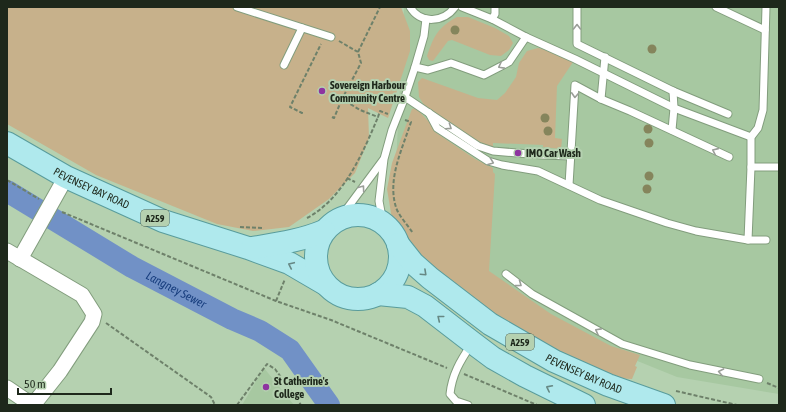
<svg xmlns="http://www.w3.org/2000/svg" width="786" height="412" viewBox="0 0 786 412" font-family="'Asap Condensed',sans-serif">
	<rect width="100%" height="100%" fill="#b5d1b0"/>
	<!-- built -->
	<g fill="#a7c8a1">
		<path d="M404,7H779V394L677,377L588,341L489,281L395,183Z"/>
		<path d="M264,368L294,405H242Z"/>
	</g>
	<!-- green -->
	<g fill="#c7b18b">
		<path d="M7,7H401L410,31V51L388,118L368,108L369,138L355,173L329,199L289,227L253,231L217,224L96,175L7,124Z"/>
		<path d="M457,17H468L495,28L509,36L513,43L509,50L501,56L490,55L452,40L448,41L433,61L429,60L427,56C434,36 437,28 457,17Z"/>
		<path d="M538,48L575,59L557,86L555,138L562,139L561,149L543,147V145L493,143V147L482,144L426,108L419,97L418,82L422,78L478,98L497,100L505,93L516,77L519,63L527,51Z"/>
		<path d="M416,108L430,123L435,132L475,159L493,168V172L495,174L489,271L551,314L611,346L640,355L635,366L637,367L632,379L612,378L521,335L453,287L414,250L392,219L387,189L392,163L412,109Z"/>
	</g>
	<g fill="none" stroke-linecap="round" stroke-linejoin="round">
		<!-- river -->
		<path stroke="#7191c6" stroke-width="22" id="s1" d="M7,191L132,267L232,319L260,331L290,350L329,405"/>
		<defs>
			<g id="service">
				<path d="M237,7L331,37"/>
				<path d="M410,7C421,25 444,22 455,7"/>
				<path d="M462,7L492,19L526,37L575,59L674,108L751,137"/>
				<path d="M577,7V44L673,91L728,114"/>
				<path d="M716,7L765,30"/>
				<path d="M492,19L495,14V7"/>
				<path d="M284,65L302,28"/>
				<path d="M415,67L428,70L451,63L484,75L509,62L526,37"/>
				<path d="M405,97L478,146L493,151L542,155L571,156"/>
				<path d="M601,99L605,57"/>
				<path d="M429,113L437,128L488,161L502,165L538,171L600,200L667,223L696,231L748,240L751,167V137L758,128L763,110L766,7"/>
				<path d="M672,130L674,108L673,91"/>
				<path d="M751,167H779"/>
				<path d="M569,185L575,85L601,99L630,111L729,157"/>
				<path d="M340,218L383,160"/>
				<path d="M383,223L379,201L384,159L392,130L405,97L415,67L424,36L426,19"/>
				<path d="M748,240H766"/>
				<path d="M506,274L532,294L622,344L690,365L759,379"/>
				<path d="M468,405L456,401L450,394C452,375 460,361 471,345"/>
			</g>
			<g id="minor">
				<path d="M7,251L82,295L94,314L92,322L60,371L33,405"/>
				<path d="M20,259L66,177"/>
				<path d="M7,388L32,405"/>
			</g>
			<g id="primary">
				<path id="s2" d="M7,143L66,177L163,221L248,248L289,263L325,284"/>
				<circle cx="358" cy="257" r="42"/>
				<path id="s3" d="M398,244L413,263L430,278L490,324L554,361L608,385L664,405"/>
				<path d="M252,248C276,244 300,241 324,231"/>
				<path d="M378,294L408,297L425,306L473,343L493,358L525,376L584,405"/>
			</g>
		</defs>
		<!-- service casing -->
		<use href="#service" stroke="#829d7d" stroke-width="9"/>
		<!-- minor casing -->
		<use href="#minor" stroke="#829d7d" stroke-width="17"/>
		<!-- primary casing -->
		<use href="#primary" stroke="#599c9c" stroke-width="24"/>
		<!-- path -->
		<g stroke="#6e816a" stroke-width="2" stroke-dasharray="4 2" stroke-linecap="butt">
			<path d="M339,41L358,52L361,63L342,99L360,110L378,117L380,111L388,114"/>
			<path d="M358,52L380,7"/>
			<path d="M302,112V113L290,107L321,44"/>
			<path d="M332,117L334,118L342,99"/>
			<path d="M405,120L411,122C402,150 386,181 397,210C401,218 408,226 413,233"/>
			<path d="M347,178L355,182"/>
			<path d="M7,180L39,199"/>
			<path d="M62,212L276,301L331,320L447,368"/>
			<path d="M307,218C343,199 363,153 378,117"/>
			<path d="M240,227L264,228"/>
			<path d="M276,301L285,279"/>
			<path d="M106,323L211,397L215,405"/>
			<path d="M464,374L537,405"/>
			<path d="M767,383L779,388"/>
			<path d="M676,391L737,405"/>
			<path d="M237,405L267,364L275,369L301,405"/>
		</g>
		<!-- service -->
		<use href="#service" stroke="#fff" stroke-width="7"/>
		<!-- minor -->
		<use href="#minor" stroke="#fff" stroke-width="15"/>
		<!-- primary -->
		<use href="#primary" stroke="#afe9ed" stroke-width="22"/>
	</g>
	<!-- trees -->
	<g fill="#85855c">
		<circle cx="455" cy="30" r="4.5"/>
		<circle cx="652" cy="49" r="4.5"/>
		<circle cx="545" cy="118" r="4.5"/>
		<circle cx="648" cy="129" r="4.5"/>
		<circle cx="548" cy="131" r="4.5"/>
		<circle cx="649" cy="143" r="4.5"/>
		<circle cx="649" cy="176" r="4.5"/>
		<circle cx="647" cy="189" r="4.5"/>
	</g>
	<!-- one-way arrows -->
	<defs><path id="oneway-chevron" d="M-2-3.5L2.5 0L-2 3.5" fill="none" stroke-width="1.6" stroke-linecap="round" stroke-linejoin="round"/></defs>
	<g stroke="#9a9e98">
		<use href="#oneway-chevron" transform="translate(577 27) rotate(-90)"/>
		<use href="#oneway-chevron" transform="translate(501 66) rotate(152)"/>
		<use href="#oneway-chevron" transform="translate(575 95) rotate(93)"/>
		<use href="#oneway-chevron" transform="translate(449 127) rotate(34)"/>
		<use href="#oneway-chevron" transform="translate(715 151) rotate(-156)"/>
		<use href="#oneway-chevron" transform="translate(491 162) rotate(21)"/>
		<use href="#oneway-chevron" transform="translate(362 188) rotate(-54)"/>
		<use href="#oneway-chevron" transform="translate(519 284) rotate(36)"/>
		<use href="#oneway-chevron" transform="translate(598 331) rotate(-152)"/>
		<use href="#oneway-chevron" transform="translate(721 372) rotate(-169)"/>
	</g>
	<g stroke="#668884">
		<use href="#oneway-chevron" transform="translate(291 265) rotate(-155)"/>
		<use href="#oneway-chevron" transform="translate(424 273) rotate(43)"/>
		<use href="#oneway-chevron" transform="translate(440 318) rotate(-141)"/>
		<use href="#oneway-chevron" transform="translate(549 388) rotate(-153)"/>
	</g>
	<!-- markers -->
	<g fill="#8e34a0" stroke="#b5d1b0" stroke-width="1.5">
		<circle cx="322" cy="91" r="4"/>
		<circle cx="518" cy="153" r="4"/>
		<circle cx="266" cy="387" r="4"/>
	</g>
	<g text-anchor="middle" stroke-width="4" stroke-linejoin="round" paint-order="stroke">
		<!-- shield labels -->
		<g fill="#b5d1b0" stroke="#4b5b48" stroke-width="1">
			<rect x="141" y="210" width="28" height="16" rx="3"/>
			<rect x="506" y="334" width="28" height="16" rx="3"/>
		</g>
		<g font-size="10" font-weight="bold" fill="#1e281b">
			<text x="155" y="222">A259</text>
			<text x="520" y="346">A259</text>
		</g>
		<!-- poi labels -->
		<g font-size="11" font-weight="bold" fill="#1e281b" stroke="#b5d1b0" text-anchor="start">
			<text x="330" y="89">Sovereign Harbour<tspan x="330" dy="13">Community Centre</tspan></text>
			<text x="526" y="157">IMO Car Wash</text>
			<text x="274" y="385">St Catherine's<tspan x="274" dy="13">College</tspan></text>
		</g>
		<!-- street labels -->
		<g font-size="11" fill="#1e281b" stroke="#b5d1b0">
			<text dy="4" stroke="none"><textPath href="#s2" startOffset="96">PEVENSEY BAY ROAD</textPath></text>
			<text dy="4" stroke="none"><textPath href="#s3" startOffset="229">PEVENSEY BAY ROAD</textPath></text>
		</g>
		<!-- water labels -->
		<g font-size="12" font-style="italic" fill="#183e7e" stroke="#b5d1b0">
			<text dy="4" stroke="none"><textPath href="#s1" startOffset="196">Langney Sewer</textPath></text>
		</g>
	</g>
	<!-- border -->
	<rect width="786" height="412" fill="none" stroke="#1e281b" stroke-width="16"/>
	<!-- scale -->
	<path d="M18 388v6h93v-6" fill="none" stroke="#1e281b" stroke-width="2"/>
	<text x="24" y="388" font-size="12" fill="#1e281b" stroke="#b5d1b0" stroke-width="3" paint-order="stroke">50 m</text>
</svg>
